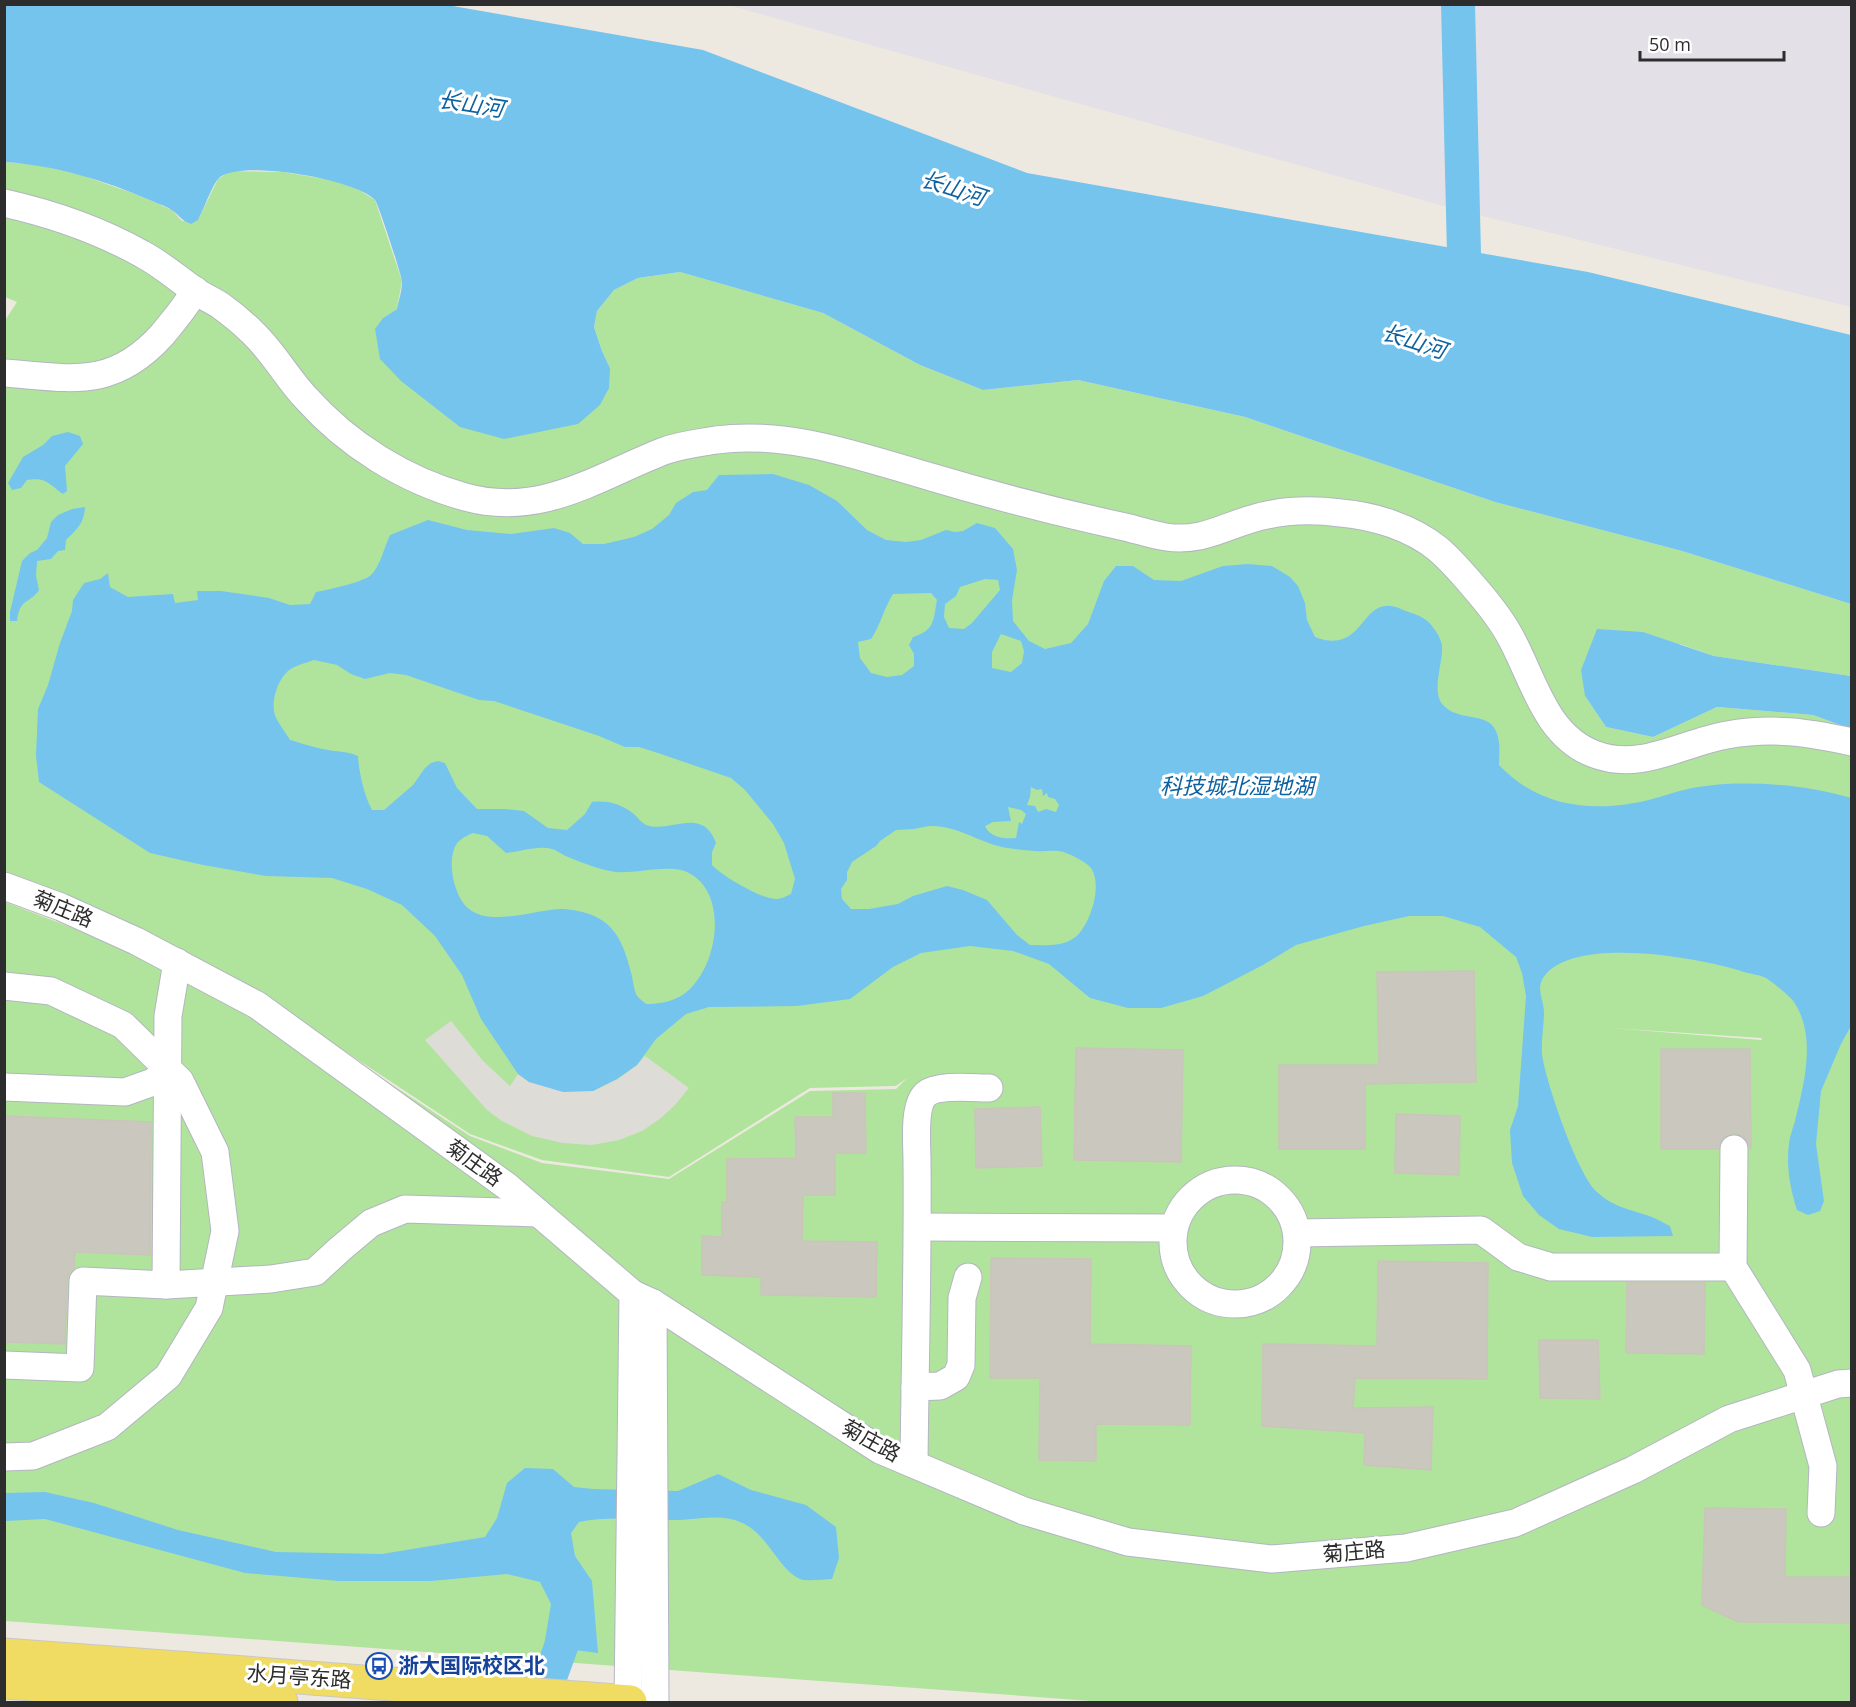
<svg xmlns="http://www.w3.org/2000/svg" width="1856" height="1707" viewBox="0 0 1856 1707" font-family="'Open Sans','Noto Sans SC',sans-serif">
	<rect width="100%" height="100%" fill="#eee9e0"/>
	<!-- industrial -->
	<path fill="#e3e0e7" d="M728,5H1851V307L1458,210Z"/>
	<!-- green -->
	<path fill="#b0e49d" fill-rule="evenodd" d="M5,162L38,165L81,175L138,195L172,210L182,221L198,220L218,179L230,171L283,172L337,181L356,188L375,200L402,281L397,309L383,318L610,368L602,351L594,327L597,311L614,290L638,278L680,272L823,313L920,365L983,390L1078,380L1245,417L1495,502L1682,551L1851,604V676L1714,656L1680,644L1585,696L1606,727L1653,737L1717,707L1813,715L1851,729V1702H1105L5,1621V902L266,1002L470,1136L542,1163L669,1179L810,1091L896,1089L907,1078L896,1086L810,1088L669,1177L542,1160L470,1134L266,999L5,899L4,322L17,302L5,297ZM1611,1028L1761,1038L1762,1040H1761Z"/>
	<!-- plaza -->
	<path fill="#dedcd7" d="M451,1021L483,1061L510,1086L518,1074L529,1082L593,1091L618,1079L637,1065L645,1056L689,1088L675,1105L661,1118L642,1131L619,1140L592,1145L563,1143L532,1136L502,1121L487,1110L425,1040Z"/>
	<!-- water -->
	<g fill="#75c4ee" fill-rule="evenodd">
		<path d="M4,5H447L703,50L1027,173L1588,272L1851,335V604L1682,551L1495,502L1245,417L1078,380L983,390L920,365L823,313L680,272L638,278L614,290L597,311L594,327L602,351L610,368L609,388L600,405L578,424L504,439L460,427L401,381L380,359L375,329L383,318L397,309C399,300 402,290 402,282C402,276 378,203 375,200C356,179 236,158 218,179C212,186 203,211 198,220L191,224C181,220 181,217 173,211C167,206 158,204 152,201C104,180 57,166 5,162Z"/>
		<path d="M68,432L80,436L83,444L65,466L67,491L63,494C48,484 47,477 27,480L21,488L12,490L8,483L23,457L43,445L52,436Z"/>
		<path d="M773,474L809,485L837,501L867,530L886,540L906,542L921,540L946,530L955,532L963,531L977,523L995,528L1013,549L1017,570L1012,600L1013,621L1029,641L1045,649L1071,643L1088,624L1104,581L1116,566H1133L1154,580L1181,581L1223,566L1248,564L1272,566L1290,577L1298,586L1305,603L1307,620L1315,637C1367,657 1359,591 1401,609C1410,613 1418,614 1426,620C1433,625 1442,639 1442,647C1443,663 1431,692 1443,705C1462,725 1495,707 1499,742C1500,749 1499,757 1499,765C1536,804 1583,812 1634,803C1654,800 1672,792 1692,788C1702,786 1714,785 1724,784C1767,782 1810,786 1851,798V1026L1841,1044L1821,1091L1816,1144L1824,1201L1820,1211L1808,1215L1797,1210C1790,1188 1786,1166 1789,1143C1790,1135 1793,1128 1795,1121C1804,1083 1817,1037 1794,1002C1790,996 1772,982 1766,978C1760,975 1751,974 1744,972C1701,958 1580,936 1546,974C1534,988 1544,998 1544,1013C1544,1026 1541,1040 1542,1054C1545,1080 1578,1176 1597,1192C1612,1206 1627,1209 1646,1215C1654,1217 1662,1222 1670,1226L1673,1236L1592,1237L1559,1229L1539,1215L1523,1196L1512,1163L1510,1130L1518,1106L1526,996L1522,973L1516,957L1480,927L1443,916H1409L1364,926L1296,945L1263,965L1203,996L1161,1008H1128L1090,998L1049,964L1013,951L970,946L921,953L893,967L850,999L797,1006L709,1007L686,1014L656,1039L637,1065L617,1079L593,1091L563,1092L529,1082L518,1074L481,1019L462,975L435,936L402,905L367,889L332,878L266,876L203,865L150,853L39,782L36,756L38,709L48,685L60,643L72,611L73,600L84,583L100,579L108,573L110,587L128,597L173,594L175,603L198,600L197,591H221L269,598L290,605L310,604L316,592C327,590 364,582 371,575C381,565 384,547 390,535L428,520L467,530L511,534L554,528L570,533L583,544H604L634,537L652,529L669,515L676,503L693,492L707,490L719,475ZM985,579L998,580L1000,590L972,623L964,629L949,628L944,617L945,604L956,596L960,587ZM931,593L937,600C933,621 935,630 913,637L909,645L914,654V666L902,675L887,677L871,673L860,658L858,642L871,639C881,624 883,610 893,594ZM1001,634L1021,641L1024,651L1022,663L1011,672L992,668V652ZM314,660L337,665L351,674L365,679L390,673L406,675L479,700L494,701L599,736L625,747H639L658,753L731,778L745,790L773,824L784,843L795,879L791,894C788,895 782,899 777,899C763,900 722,876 712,865V852L716,843C702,805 670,834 646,825C642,823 638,818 635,815C622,804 608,800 592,802L585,814L567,830L548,828L524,811L505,809H477L457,788L445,763L438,761L431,763L425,768L413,785L384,810H372C364,795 359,773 358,756C349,752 344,752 334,751C319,749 304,744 290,740C285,731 275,720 274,711C272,698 278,680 288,671C295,665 306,663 314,660ZM1031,787L1037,790L1042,789L1043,796L1047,793L1048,797L1055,799L1059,805L1056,812L1046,809L1038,812L1035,806L1027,805L1030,797ZM1008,807L1021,810L1026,814L1022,824L1019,822L1016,838C1005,839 990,838 985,826L993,822L1011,821ZM929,826C954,825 974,839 998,846C1009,849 1023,850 1035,851C1045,852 1057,849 1066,853C1074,856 1084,861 1090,867C1104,883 1090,927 1074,938C1062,947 1044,945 1030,945L1017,935L987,900L963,890L947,886L913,896L898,904L869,909H851L842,899L841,889L847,880V872L852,862L876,846L880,841L896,830L914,829ZM473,833L487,836L506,853C520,852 537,845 552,849C557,850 562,855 568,857C582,863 601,870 616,872C636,874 672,863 689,873C731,895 717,974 681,996C670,1002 659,1004 646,1004C643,1001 638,998 636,994C634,989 633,982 632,976C627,957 621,933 603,921C592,913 577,910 564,909C531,908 473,937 457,891C453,881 451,870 452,859C454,843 459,839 473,833Z"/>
		<path d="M85,507C84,524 77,529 66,540L65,550L58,551L51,559L37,561L36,576L39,590C30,604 20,597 17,621H10V612L22,561L30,553L37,550L47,538L51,522L58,515L72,509Z"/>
		<path d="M1597,629L1643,632L1714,656L1851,676V729L1813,715L1717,707L1653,737L1606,727L1585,696L1581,670Z"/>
		<path d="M525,1468L553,1469L574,1487L593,1489L678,1491L718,1474L751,1490L806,1505L836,1527L839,1558L832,1579C823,1579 808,1582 800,1579C777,1568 768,1533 740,1522C722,1514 700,1519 681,1520C647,1521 613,1515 579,1522L571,1533L575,1556L592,1581L598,1653L544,1646L551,1604L540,1582L507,1574L431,1581H339L245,1573L45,1519L5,1521L4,1493L45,1492L94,1503L178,1530L276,1552L382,1554L485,1537L497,1518L507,1483Z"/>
	</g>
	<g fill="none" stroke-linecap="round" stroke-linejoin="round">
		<!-- river -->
		<g stroke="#75c4ee" stroke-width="34">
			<path d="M1458,4L1465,296"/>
			<path d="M541,1702L570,1622V1603"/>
		</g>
	</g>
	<!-- building -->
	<g fill="#cac7be" stroke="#cac5b9" stroke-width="1.5">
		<path d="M1474,971L1476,1082L1365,1084V1149H1279V1065H1379L1377,972Z"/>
		<path d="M1076,1048L1183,1050L1181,1162L1074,1160Z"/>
		<path d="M1661,1049H1750L1751,1149L1747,1141L1742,1136L1734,1133L1726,1136L1721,1141L1718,1149H1661Z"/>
		<path d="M833,1093H865L866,1153H835V1195H803L802,1241L877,1242L876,1297L761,1295V1277L702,1275V1236L722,1237V1202H727V1159L796,1158L795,1117H833Z"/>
		<path d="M1040,1107L1042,1166L976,1168L975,1109Z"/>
		<path d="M1396,1114L1460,1116L1459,1175L1395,1173Z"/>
		<path d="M4,1116L151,1122L150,1255L75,1252L74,1268L69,1273L67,1280L65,1344L4,1342Z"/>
		<path d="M991,1258L1091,1259L1090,1344L1191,1346L1190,1425L1096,1424V1461L1039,1460L1040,1378H990Z"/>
		<path d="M1378,1261L1488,1263L1487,1379L1355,1378L1353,1408L1433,1407L1431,1470L1364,1465L1365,1433L1262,1426L1263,1344L1377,1346Z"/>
		<path d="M1627,1283H1705L1704,1354L1626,1353Z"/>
		<path d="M1539,1340H1598L1600,1399L1540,1398Z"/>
		<path d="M1705,1508L1786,1509L1785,1577H1851V1623L1738,1622L1702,1605Z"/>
	</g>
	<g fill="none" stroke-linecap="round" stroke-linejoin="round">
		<defs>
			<g id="minor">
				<path d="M4,203C53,214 99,230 142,254C161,264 177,278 194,290C202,296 212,300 221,306C232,314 244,324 253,333C274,353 287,378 306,398C348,445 404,480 465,497C541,518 597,477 664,451C680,445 699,443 716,440C790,430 861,457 931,477C995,496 1060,513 1125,527C1138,530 1152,535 1166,537C1206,543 1230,522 1267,515C1290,510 1317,510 1341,513C1374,516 1411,527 1438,549C1451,560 1463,574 1474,587C1488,603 1501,619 1511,638C1534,680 1545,735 1594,754C1641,772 1681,743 1727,735C1772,727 1807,732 1852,742"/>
				<path d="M4,373C71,378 112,390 162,335C174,320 186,307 195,290"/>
				<path d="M4,886L61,907L136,941L257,1005L508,1187L633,1294L653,1303L880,1450L1024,1511L1128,1542L1272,1559L1406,1548L1515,1523L1633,1470L1729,1419L1838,1384L1852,1383"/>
				<path d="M4,986L51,991L123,1025L180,1081L215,1152L225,1231L209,1308L168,1376L107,1427L33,1456L4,1457"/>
				<path d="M4,1087L125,1092L153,1082L168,1070"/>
				<path d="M1734,1149L1733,1267L1797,1370L1823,1466L1821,1513"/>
				<circle cx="1235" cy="1242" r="62"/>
				<path d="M918,1227L1174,1228"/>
				<path d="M1297,1233L1481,1230L1518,1257L1551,1267H1733"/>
				<path d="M166,1285L271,1279L315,1272L340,1249L371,1223L405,1209L538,1213"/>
				<path d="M653,1303L655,1702"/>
				<path d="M4,1365L80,1368L83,1281L166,1285L168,1016L177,962"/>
				<path d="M915,1387L940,1386L956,1377L961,1365L962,1298L968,1277"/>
				<path d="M914,1464C915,1363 918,1262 917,1161C917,1145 913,1105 926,1094C938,1084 974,1088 989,1088"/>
				<path d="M628,1702L633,1294"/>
			</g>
			<g id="major">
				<path d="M4,1655L630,1702"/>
				<path d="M4,1682L281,1702"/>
			</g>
		</defs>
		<!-- minor casing -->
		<use href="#minor" stroke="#b3b5c0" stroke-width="29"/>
		<!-- major casing -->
		<use href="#major" stroke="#c8c8c8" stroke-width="35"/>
		<!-- minor -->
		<use href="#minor" stroke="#fff" stroke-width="27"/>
		<!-- major -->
		<use href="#major" stroke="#f0db63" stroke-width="33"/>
	</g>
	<!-- icons -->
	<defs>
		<symbol id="bus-ring" viewBox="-11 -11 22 22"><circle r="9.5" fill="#fff" stroke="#1a4fb4" stroke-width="1.5"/><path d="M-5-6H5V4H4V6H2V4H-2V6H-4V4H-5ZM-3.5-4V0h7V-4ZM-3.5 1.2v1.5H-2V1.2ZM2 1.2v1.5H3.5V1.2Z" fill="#1a4fb4"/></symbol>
	</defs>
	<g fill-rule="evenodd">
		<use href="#bus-ring" x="364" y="1651" width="30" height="30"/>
	</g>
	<g text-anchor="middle" stroke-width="6" stroke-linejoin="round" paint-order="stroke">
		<!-- street labels -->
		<g font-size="21" fill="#2d2d2d" stroke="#fff">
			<text transform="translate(63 909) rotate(22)" y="7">菊庄路</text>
			<text transform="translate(474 1163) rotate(36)" y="7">菊庄路</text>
			<text transform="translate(871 1441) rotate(29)" y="7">菊庄路</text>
			<text transform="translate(1354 1552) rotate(-5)" y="7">菊庄路</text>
			<text transform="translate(299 1677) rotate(4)" y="7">水月亭东路</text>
		</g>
		<!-- transit labels -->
		<g font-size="21" font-weight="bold" fill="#164399" stroke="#fff" text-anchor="start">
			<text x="398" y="1673">浙大国际校区北</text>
		</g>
		<!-- water labels -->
		<g font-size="22" font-style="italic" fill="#0e62a0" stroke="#fff">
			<text transform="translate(471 104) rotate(9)" y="8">长山河</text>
			<text transform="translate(953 188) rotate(18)" y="8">长山河</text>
			<text transform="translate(1414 341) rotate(18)" y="8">长山河</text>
			<text x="1237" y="794">科技城北湿地湖</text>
		</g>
	</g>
	<!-- border -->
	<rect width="1856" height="1707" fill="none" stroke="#2d2d2d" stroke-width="12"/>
	<!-- scale -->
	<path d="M1640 51v9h144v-9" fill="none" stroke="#2d2d2d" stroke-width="3"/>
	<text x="1649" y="51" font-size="18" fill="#2d2d2d" stroke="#ffffff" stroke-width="4.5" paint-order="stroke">50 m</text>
</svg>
